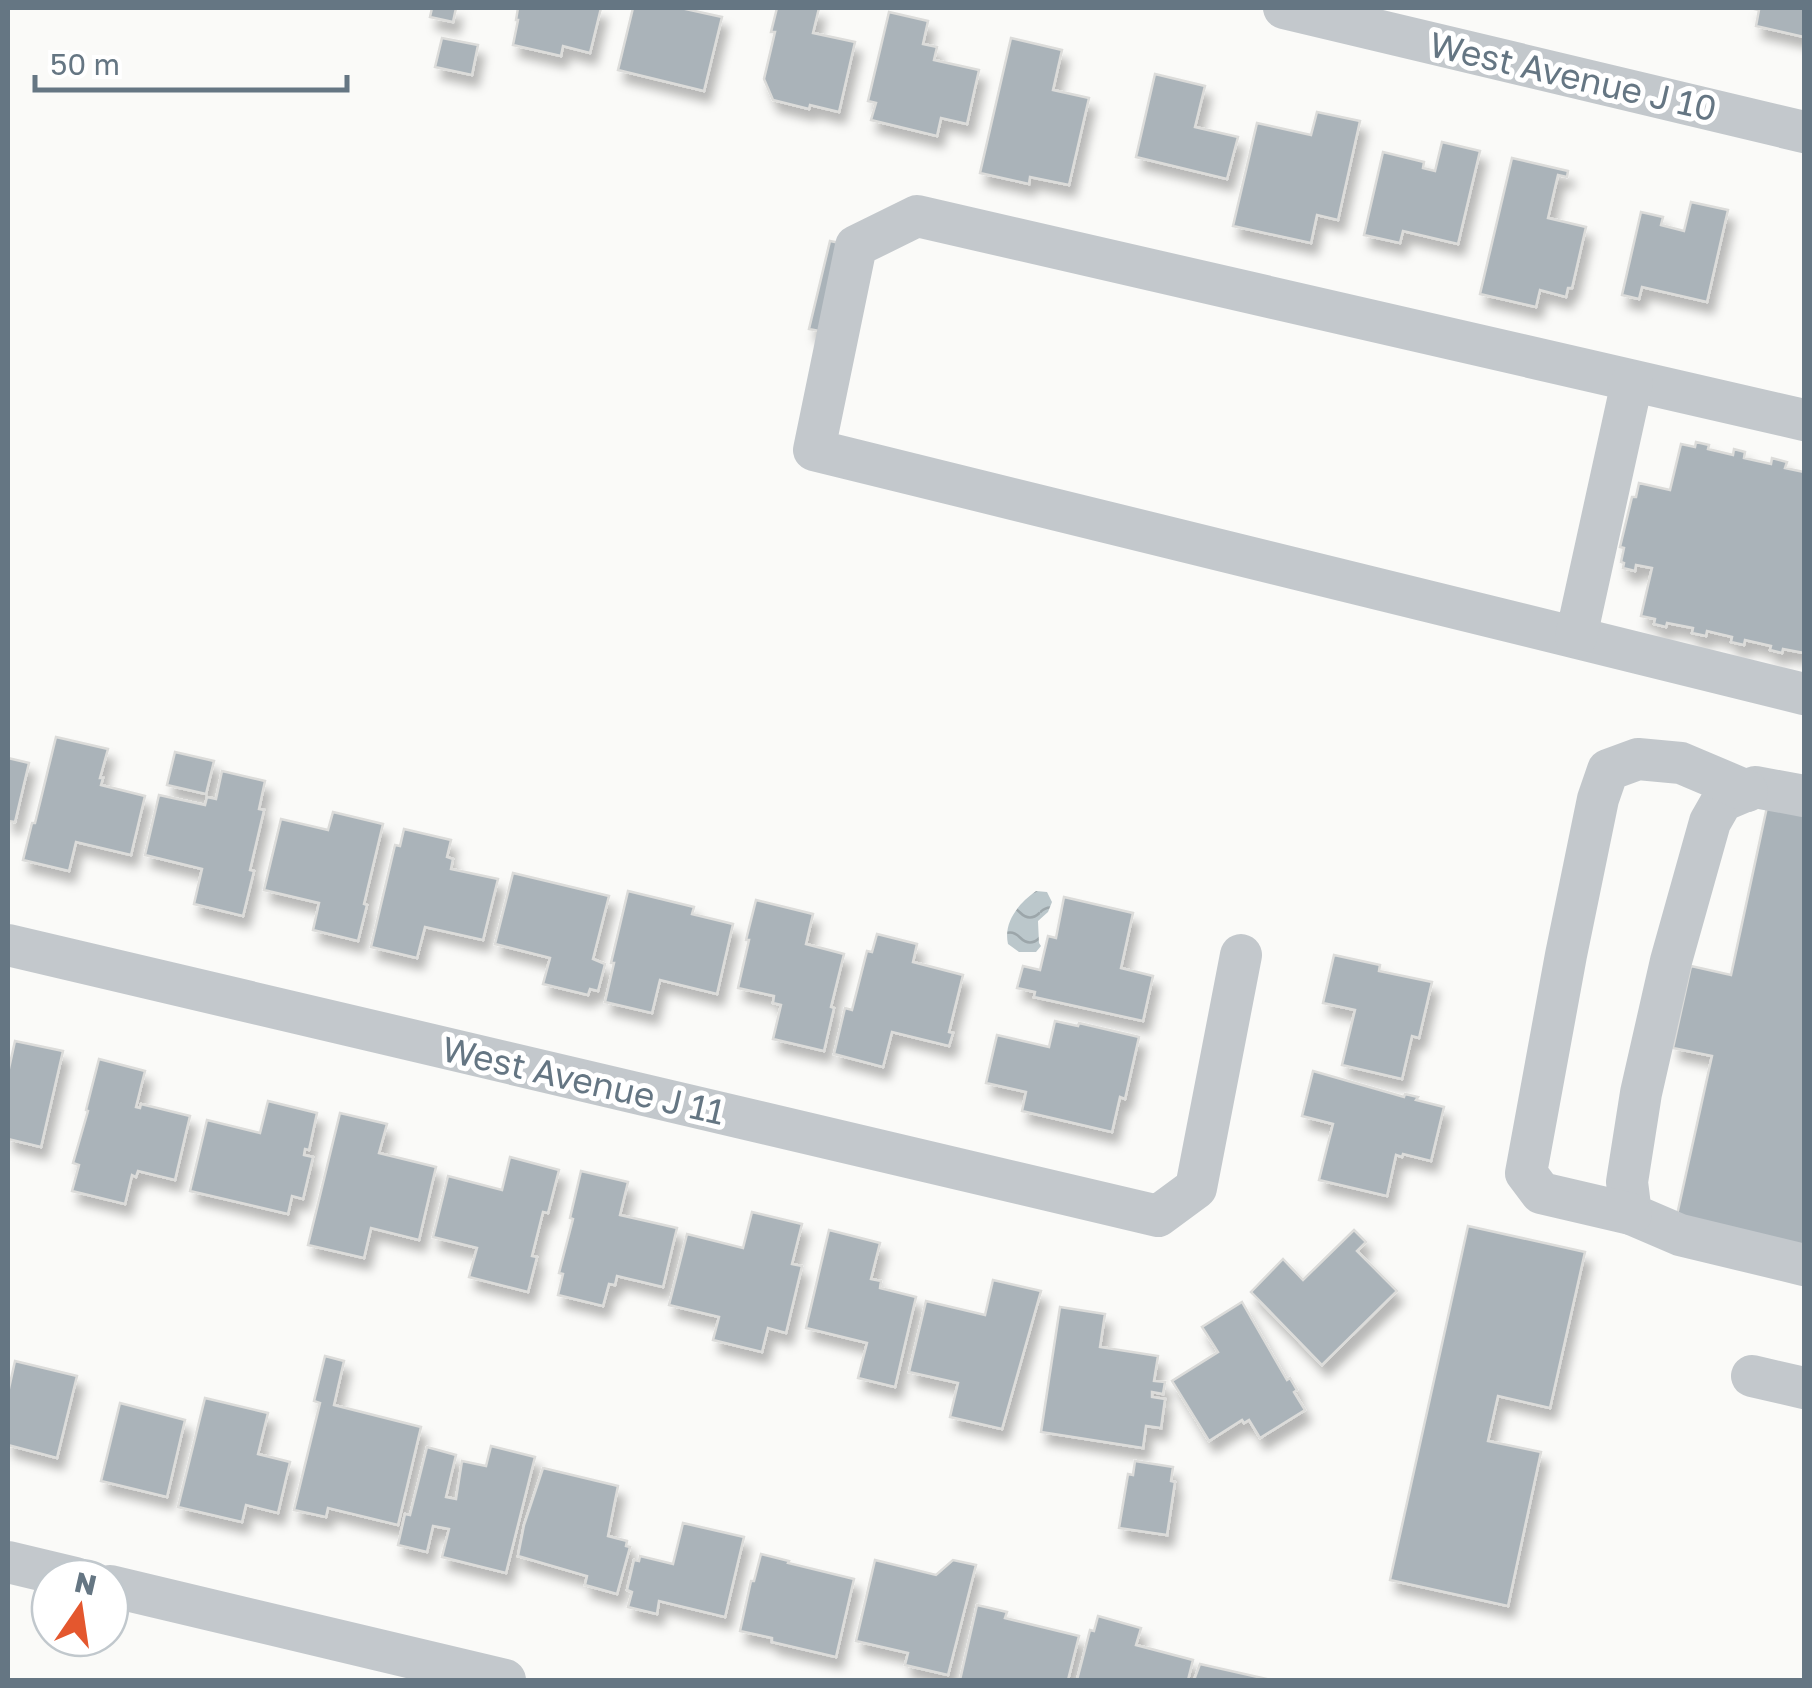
<svg xmlns="http://www.w3.org/2000/svg" width="1812" height="1688" viewBox="0 0 1812 1688" font-family="'Golos Text',sans-serif">
	<defs>
		<pattern id="water-waves" width="16" height="10" patternUnits="userSpaceOnUse" patternTransform="scale(2.5)"><rect width="16" height="10" fill="#bbc7cb"/><path d="M0 5q4-4 8 0t8 0" fill="none" stroke="#9ca6aa"/></pattern>
		<filter id="shadow"><feDropShadow dx="6" dy="11" stdDeviation="5" flood-color="#0004"/></filter>
	</defs>
	<rect width="100%" height="100%" fill="#fafaf8"/>
	<!-- water -->
	<path fill="url(#water-waves)" d="M1036,891L1047,892L1052,902L1048,912L1038,921L1039,943L1041,946L1036,952H1019L1008,944C1003,922 1019,903 1036,891Z"/>
	<!-- building -->
	<g fill="#aab3b9" stroke="#dcdcda" stroke-width="2.5" filter="url(#shadow)">
		<path d="M432,8H456L453,22L430,17Z"/>
		<path d="M518,8H601L590,53L563,46L561,56L513,45L518,20H516Z"/>
		<path d="M633,8H681L722,17L704,91L618,70Z"/>
		<path d="M777,8H819L813,33L855,42L839,112L810,105L809,109L773,100L764,79L775,32H771Z"/>
		<path d="M1750,8H1804V37L1756,26L1759,10Z"/>
		<path d="M889,12L928,21L923,44L937,47L934,60L979,70L967,124L941,118L937,136L871,120L876,103L868,101Z"/>
		<path d="M442,38L478,45L472,75L435,67Z"/>
		<path d="M1011,38L1062,50L1053,90L1089,98L1069,185L1030,177L1029,184L980,173Z"/>
		<path d="M1155,74L1205,86L1195,127L1238,137L1227,179L1136,157Z"/>
		<path d="M1317,112L1360,121L1338,220L1317,215L1311,243L1233,226L1257,123L1311,135Z"/>
		<path d="M1442,142L1480,151L1458,244L1403,231L1400,243L1364,235L1383,152L1424,162L1423,168L1435,171Z"/>
		<path d="M1512,158L1568,171L1567,177L1558,175L1548,218L1586,227L1572,288H1568L1566,297L1540,290L1536,307L1480,294Z"/>
		<path d="M1691,202L1728,210L1707,302L1642,287L1639,299L1622,295L1641,212L1663,217L1661,225L1684,231Z"/>
		<path d="M830,241L845,244L824,332L809,329Z"/>
		<path d="M1696,442L1709,445L1708,449L1733,455L1734,449L1745,452L1744,458L1771,464L1772,458L1787,462L1785,468L1804,472V653L1783,649L1782,653L1770,650L1771,646L1745,640L1744,645L1731,642L1732,637L1707,631L1706,636L1692,633L1693,628L1667,623L1666,627L1654,624L1655,619L1641,616L1652,568L1636,565L1635,571L1623,568L1624,563L1621,562L1624,548L1620,547L1632,497H1636L1639,483L1670,490L1681,444L1695,447Z"/>
		<path d="M56,737L108,749L100,778H103L101,785L145,796L131,855L76,842L69,871L23,860L32,823H35Z"/>
		<path d="M175,752L214,761L206,794L167,785Z"/>
		<path d="M8,758L29,763L15,822L8,821Z"/>
		<path d="M222,771L265,781L259,809L264,810L250,870L254,871L243,916L194,904L202,869L145,855L159,795L205,805L207,797L216,799Z"/>
		<path d="M1767,807L1804,815V1253L1675,1224L1712,1056L1673,1048L1691,966L1731,975Z"/>
		<path d="M333,812L383,824L364,904L367,905L358,941L313,930L319,903L264,890L281,819L328,830Z"/>
		<path d="M404,829L451,840L447,857L453,859L451,869L498,879L483,940L425,927L417,958L371,947L395,845L400,846Z"/>
		<path d="M513,873L609,896L593,959L605,964L598,991L590,989L588,995L543,984L550,958L495,944Z"/>
		<path d="M628,891L694,907L692,914L733,924L717,994L660,980L652,1013L605,1002L614,963H611Z"/>
		<path d="M1064,897L1133,913L1121,968L1153,976L1143,1021L1034,997L1035,992L1017,988L1023,966L1040,970L1048,936L1056,938Z"/>
		<path d="M756,900L813,914L806,944L844,954L831,1007L834,1008L824,1051L773,1039L781,1005L773,1003L774,996L738,988L749,940H746Z"/>
		<path d="M877,934L917,944L913,962L963,975L949,1032L953,1033L949,1046L892,1032L883,1067L834,1054L845,1008L852,1010L867,951L872,952Z"/>
		<path d="M1334,955L1380,965L1379,971L1432,982L1419,1038L1412,1036L1402,1079L1342,1065L1355,1010L1323,1003Z"/>
		<path d="M1055,1021L1078,1026L1079,1023L1139,1037L1125,1099L1120,1097L1112,1132L1022,1111L1026,1092L986,1083L997,1035L1049,1047Z"/>
		<path d="M15,1041L63,1051L41,1147L8,1139V1073Z"/>
		<path d="M99,1059L145,1071L136,1107L140,1108L141,1104L190,1116L175,1180L138,1171L136,1177L132,1175L125,1204L72,1191L79,1165L73,1163L88,1111L86,1110Z"/>
		<path d="M1313,1071L1404,1097L1405,1094L1418,1097L1416,1100L1444,1107L1431,1161L1403,1154L1402,1157L1396,1155L1387,1196L1319,1180L1333,1124L1302,1116Z"/>
		<path d="M268,1101L317,1113L309,1150L305,1149L304,1155L313,1157L303,1199L292,1196L288,1214L190,1191L207,1120L260,1133Z"/>
		<path d="M340,1113L387,1124L379,1153L436,1167L419,1240L371,1228L364,1258L308,1245Z"/>
		<path d="M510,1157L559,1170L548,1213L543,1212L532,1256L537,1257L528,1292L469,1277L477,1248L433,1237L448,1176L502,1190Z"/>
		<path d="M581,1171L628,1182L620,1215L677,1228L663,1287L617,1276L615,1285L609,1284L603,1306L558,1295L563,1274L559,1273L573,1219L570,1218Z"/>
		<path d="M752,1212L802,1224L792,1264L802,1266L786,1333L768,1328L762,1352L713,1340L719,1317L669,1305L687,1234L743,1248Z"/>
		<path d="M1468,1226L1585,1252L1550,1408L1498,1396L1488,1441L1541,1452L1508,1606L1390,1580Z"/>
		<path d="M829,1230L880,1243L871,1279L881,1281L880,1288L916,1297L895,1387L858,1378L867,1343L806,1328Z"/>
		<path d="M1354,1230L1366,1242L1357,1251L1397,1291L1322,1365L1251,1292L1283,1259L1303,1280Z"/>
		<path d="M993,1280L1041,1291L1002,1429L950,1417L958,1383L909,1372L926,1301L985,1315Z"/>
		<path d="M1242,1302L1287,1380L1290,1378L1297,1390L1294,1392L1305,1410L1260,1438L1249,1420L1244,1423L1242,1420L1209,1441L1172,1381L1218,1352L1202,1327Z"/>
		<path d="M1060,1307L1105,1314L1100,1347L1158,1356L1154,1381L1165,1382L1163,1394L1152,1392V1397L1165,1399L1161,1428L1146,1426L1143,1448L1041,1432Z"/>
		<path d="M325,1356L344,1361L334,1405L421,1427L398,1525L328,1508L326,1517L294,1510L320,1403L314,1401Z"/>
		<path d="M15,1361L77,1376L57,1458L8,1445V1393Z"/>
		<path d="M205,1398L268,1413L258,1454L290,1462L278,1513L246,1505L242,1522L178,1507Z"/>
		<path d="M120,1403L185,1420L167,1497L101,1481Z"/>
		<path d="M491,1446L535,1457L506,1573L442,1557L449,1529L433,1526L427,1552L398,1545L405,1514L410,1515L427,1447L456,1455L446,1497L456,1499L462,1461L486,1466Z"/>
		<path d="M1135,1461L1173,1467L1171,1481L1175,1482L1167,1535L1119,1528L1128,1474L1133,1475Z"/>
		<path d="M543,1468L618,1486L608,1536L627,1541L626,1546L630,1547L617,1594L585,1585L587,1576L518,1556L524,1525Z"/>
		<path d="M683,1523L744,1537L725,1617L659,1601L657,1614L628,1607L632,1592L627,1590L634,1560L639,1561L640,1556L673,1564Z"/>
		<path d="M761,1554L789,1561L788,1563L854,1579L836,1657L772,1642V1638L740,1631L751,1581H754Z"/>
		<path d="M875,1560L936,1575L953,1560L976,1565L948,1675L905,1665L908,1653L856,1641Z"/>
		<path d="M977,1605L1007,1612L1005,1618L1079,1636L1068,1680H960Z"/>
		<path d="M1098,1616L1141,1628L1136,1645L1193,1660L1188,1680H1077L1090,1630L1094,1631Z"/>
		<path d="M1200,1664L1271,1680H1194Z"/>
	</g>
	<g fill="none" stroke-linecap="round" stroke-linejoin="round">
		<!-- minor -->
		<g stroke="#c3c8cc" stroke-width="42">
			<path d="M1284,8L1804,132"/>
			<path d="M1804,420L917,216L856,246L814,450L1804,694"/>
			<path d="M1576,637L1632,382"/>
			<path d="M1804,796L1755,787L1722,801L1710,822L1671,961L1641,1093L1627,1182L1631,1214L1680,1235L1804,1265"/>
			<path d="M8,945L1158,1216L1196,1188L1241,955"/>
			<path d="M1631,1214L1541,1193L1526,1173L1566,955L1598,799L1608,770L1638,759L1681,763L1747,791"/>
			<path d="M1752,1376L1804,1388"/>
			<path d="M8,1562L75,1578"/>
			<path d="M110,1586L505,1680"/>
		</g>
	</g>
	<g text-anchor="middle" stroke-width="10" stroke-linejoin="round" paint-order="stroke">
		<!-- street labels -->
		<g font-size="35" fill="#657683" stroke="#fff">
			<text transform="translate(1573 77) rotate(13)" y="12">West Avenue J 10</text>
			<text transform="translate(583 1081) rotate(13)" y="12">West Avenue J 11</text>
		</g>
	</g>
	<!-- border -->
	<rect width="1812" height="1688" fill="none" stroke="#657683" stroke-width="20"/>
	<!-- north arrow -->
	<g transform="translate(80 1608) rotate(13)"><circle r="48" fill="#ffffff" stroke="#c1c8cd" stroke-width="2.5"/>
	<path d="M0-8L18 38L0 25L-18 38Z" fill="#e4572e"/>
	<text y="-15" font-size="28" font-weight="bold" text-anchor="middle" fill="#657683">N</text>
	</g>
	<!-- scale -->
	<path d="M35 75v15h312v-15" fill="none" stroke="#657683" stroke-width="5"/>
	<text x="50" y="75" font-size="30" fill="#657683" stroke="#ffffff" stroke-width="8" paint-order="stroke">50 m</text>
</svg>
